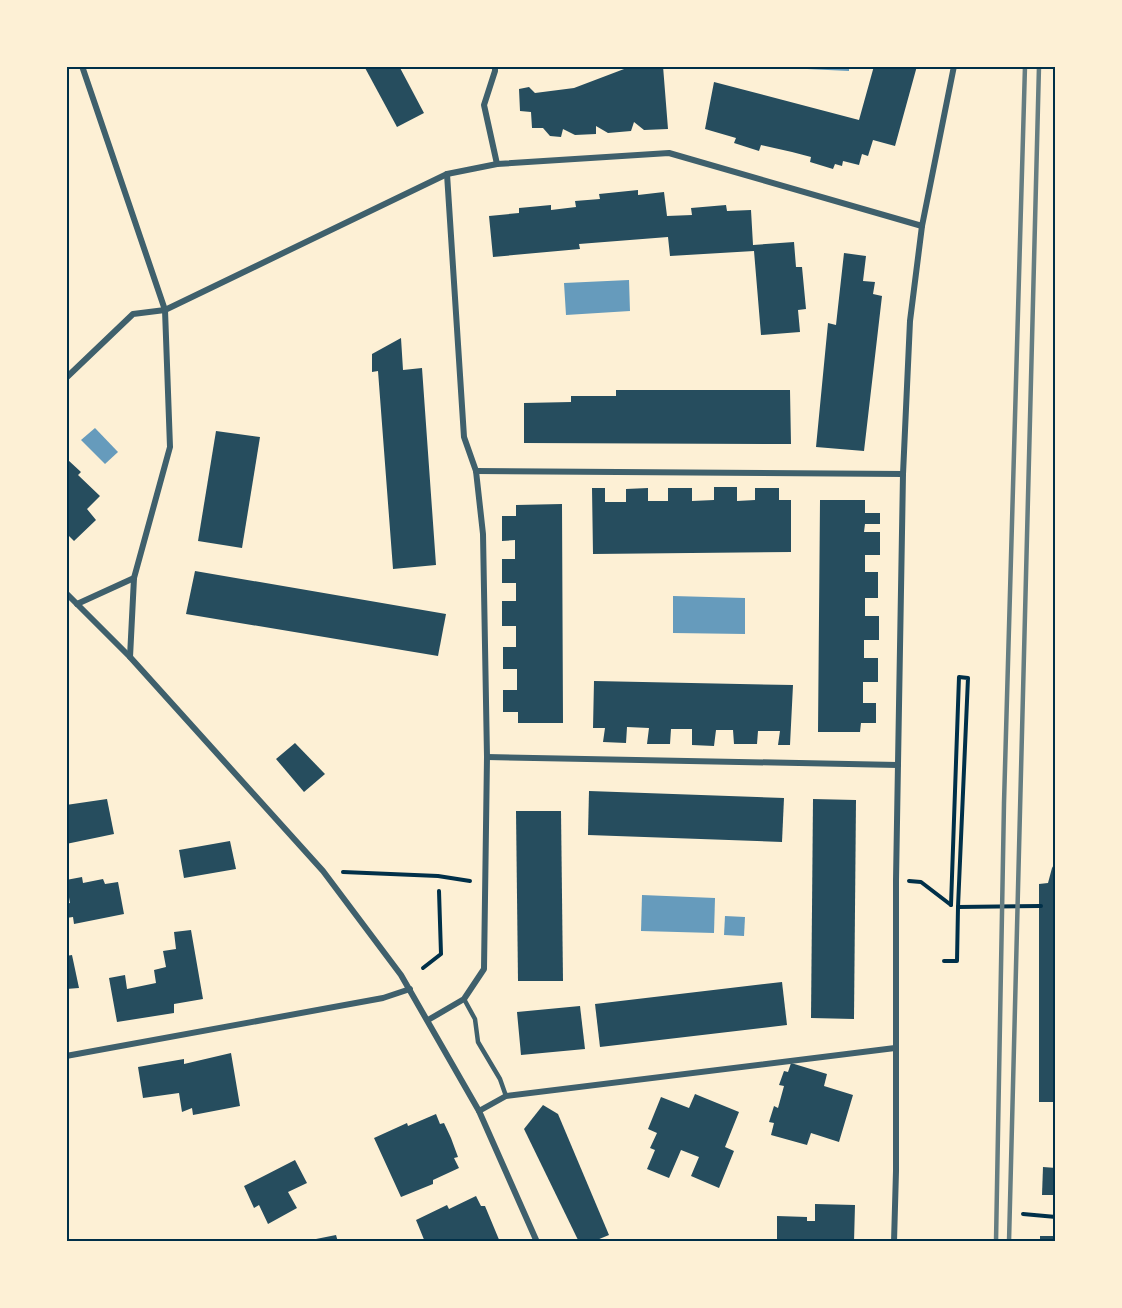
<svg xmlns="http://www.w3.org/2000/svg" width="1122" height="1308" viewBox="0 0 1122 1308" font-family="Inter,sans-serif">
	<rect width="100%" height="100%" fill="#fdf0d5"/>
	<!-- water -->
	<g fill="#669bbc">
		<path d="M807,66H849V71L807,69Z"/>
		<path d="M629,280L630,311L566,315L564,283Z"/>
		<path d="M95,428L118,452L105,464L81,440Z"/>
		<path d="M673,596L745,598V634L673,633Z"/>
		<path d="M642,895L715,898L714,933L641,931Z"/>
		<path d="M725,916L745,917L744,936L724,935Z"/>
	</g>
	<!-- building -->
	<g fill="#264d5e">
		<path d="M364,66H399L424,113L397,127Z"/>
		<path d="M632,66H663L668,129L644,130L634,122L631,131L608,133L596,126V134L575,135L563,129L561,137L550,136L543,128H532L531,112L520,111L519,89L529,87L535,93L574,88Z"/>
		<path d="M874,66H917L895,146L873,140L868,156L862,154L859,165L843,161L842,166L835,164L833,169L810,162L811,157L792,152L761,145L759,151L734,143L736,138L705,129L714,82L859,120Z"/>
		<path d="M638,190V195L664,192L667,216L692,215L691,208L726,205L727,211L751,210L753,245L794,242L796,267H802L806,309L798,310L800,332L761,335L754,251L670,256L668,237L579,244L580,249L493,257L489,216L519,213V208L551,205V210L576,207L575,201L600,199L599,194Z"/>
		<path d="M844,253L866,256L863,281L875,282L873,294L882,296L864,451L816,447L828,323L836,325Z"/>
		<path d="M401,338L403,370L422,368L436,565L393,569L378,371L372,372V354Z"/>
		<path d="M616,390H790L791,444L524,443V403L571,402V396H616Z"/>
		<path d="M216,431L260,437L242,548L198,541Z"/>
		<path d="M68,460L81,472L78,475L100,496L87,509L96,520L74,541L66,533V462Z"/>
		<path d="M714,487H737V501L755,500V488H779V500H791V552L593,554L592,488H605V502H626V489L648,488V501H668V488H692V501L714,500Z"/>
		<path d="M820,500H865V513H880V524H865L864,532H880V555H865V572H878V598H865V616H879V640H864V658H878V682H863V703H876V723H861L860,732H818Z"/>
		<path d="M562,504L563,723H518V712H503V690H517V669H503V647H516V626H502V601H516V583H502V559H515V540L502,541V516H516V505Z"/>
		<path d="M195,571L446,614L438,656L186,614Z"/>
		<path d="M594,681L793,685L790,745H778L780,731H758L757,744H734L733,730H716L714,746L692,745V729H671L670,744H647L649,728L627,727L626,743L603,742L605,728H593Z"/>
		<path d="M295,743L325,774L304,792L276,759Z"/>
		<path d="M589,791L784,798L782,842L588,835Z"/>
		<path d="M107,799L114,834L66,844V805Z"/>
		<path d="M813,799L856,800L854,1019L811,1018Z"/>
		<path d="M516,811H561L563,981H518Z"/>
		<path d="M230,841L236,869L184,878L179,850Z"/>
		<path d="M1056,861V1102H1039V884L1048,883L1052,868Z"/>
		<path d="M82,877L83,883L103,879L105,884L118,882L124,914L74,924L73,917L66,918V904L70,903L66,880Z"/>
		<path d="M191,930L203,999L174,1004V1013L117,1022L109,978L125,975L127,989L156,983L154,970L166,967L163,951L176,949L174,932Z"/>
		<path d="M72,955L79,988L66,989V956Z"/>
		<path d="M782,982L787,1025L600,1047L595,1004Z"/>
		<path d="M580,1006L585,1049L521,1055L517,1012Z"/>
		<path d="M231,1053L240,1106L193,1115L192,1108L182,1112L179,1093L143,1098L138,1067L184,1059V1064Z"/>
		<path d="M791,1063L827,1074L824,1086L853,1095L839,1142L811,1133L807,1145L771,1135L774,1123L769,1122L774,1106L778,1108L784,1086L779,1085L784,1071L788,1072Z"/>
		<path d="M695,1094L739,1112L725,1147L734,1151L719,1188L691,1176L699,1157L681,1150L669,1178L647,1169L655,1150L650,1148L657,1133L648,1129L661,1097L689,1108Z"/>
		<path d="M543,1105L558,1114L609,1235L592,1242H579L524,1129Z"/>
		<path d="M436,1114L440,1124L444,1123L451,1138L458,1157L454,1158L459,1168L433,1180V1184L401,1197L374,1138L407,1123L408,1126Z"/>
		<path d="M295,1160L307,1183L288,1192L297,1208L268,1224L259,1205L254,1208L244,1186Z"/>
		<path d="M1043,1167L1056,1168V1195H1042Z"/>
		<path d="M476,1196L481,1206H485L500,1242H425L416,1220L447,1205L449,1209Z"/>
		<path d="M815,1204L855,1205L854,1242H777V1216L807,1217V1221H815Z"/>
		<path d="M336,1235L338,1242H312L311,1240Z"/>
		<rect x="1040" y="1236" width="16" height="6"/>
	</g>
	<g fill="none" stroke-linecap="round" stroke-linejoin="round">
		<!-- path -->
		<g stroke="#003049" stroke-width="4">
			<path d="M343,872L438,876L470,881"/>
			<path d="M909,881L921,882L951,905"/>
			<path d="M951,905L959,677L968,678L958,907L1041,906"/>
			<path d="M944,961H957L958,907"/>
			<path d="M423,968L441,954L439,891"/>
			<path d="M1023,1214L1056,1217"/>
		</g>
		<!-- service -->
		<path stroke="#3f606c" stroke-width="4.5" d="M464,999L475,1019L478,1042L500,1079L506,1096"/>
		<!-- minor -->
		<g stroke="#3f606c" stroke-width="6">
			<path d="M82,66L165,310L170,447L134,578L130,657L323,871L401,975L479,1111L537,1242"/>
			<path d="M495,66V71L484,105L497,164"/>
			<path d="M66,378L133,314L165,310L447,174L497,164L669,153L922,226"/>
			<path d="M476,471L903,474"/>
			<path d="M66,593L130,657"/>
			<path d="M77,604L134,578"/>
			<path d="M487,757L898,765"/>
			<path d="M428,1020L464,999L484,969L487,757L483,534L476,471L464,437L447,174"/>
			<path d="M66,1056L383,998L410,989"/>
			<path d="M479,1111L506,1096L895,1048"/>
			<path d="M894,1242L896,1171V880L903,474L910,321L922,226L954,66"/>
		</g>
		<!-- rail -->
		<g stroke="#657d81" stroke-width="4.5">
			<path d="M996,1242L1004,803L1025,66"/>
			<path d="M1009,1242L1039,66"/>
		</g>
	</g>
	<!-- border -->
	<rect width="1122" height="1308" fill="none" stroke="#fdf0d5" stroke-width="135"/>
	<rect x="68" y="68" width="986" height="1172" fill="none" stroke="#003049" stroke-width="2"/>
</svg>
